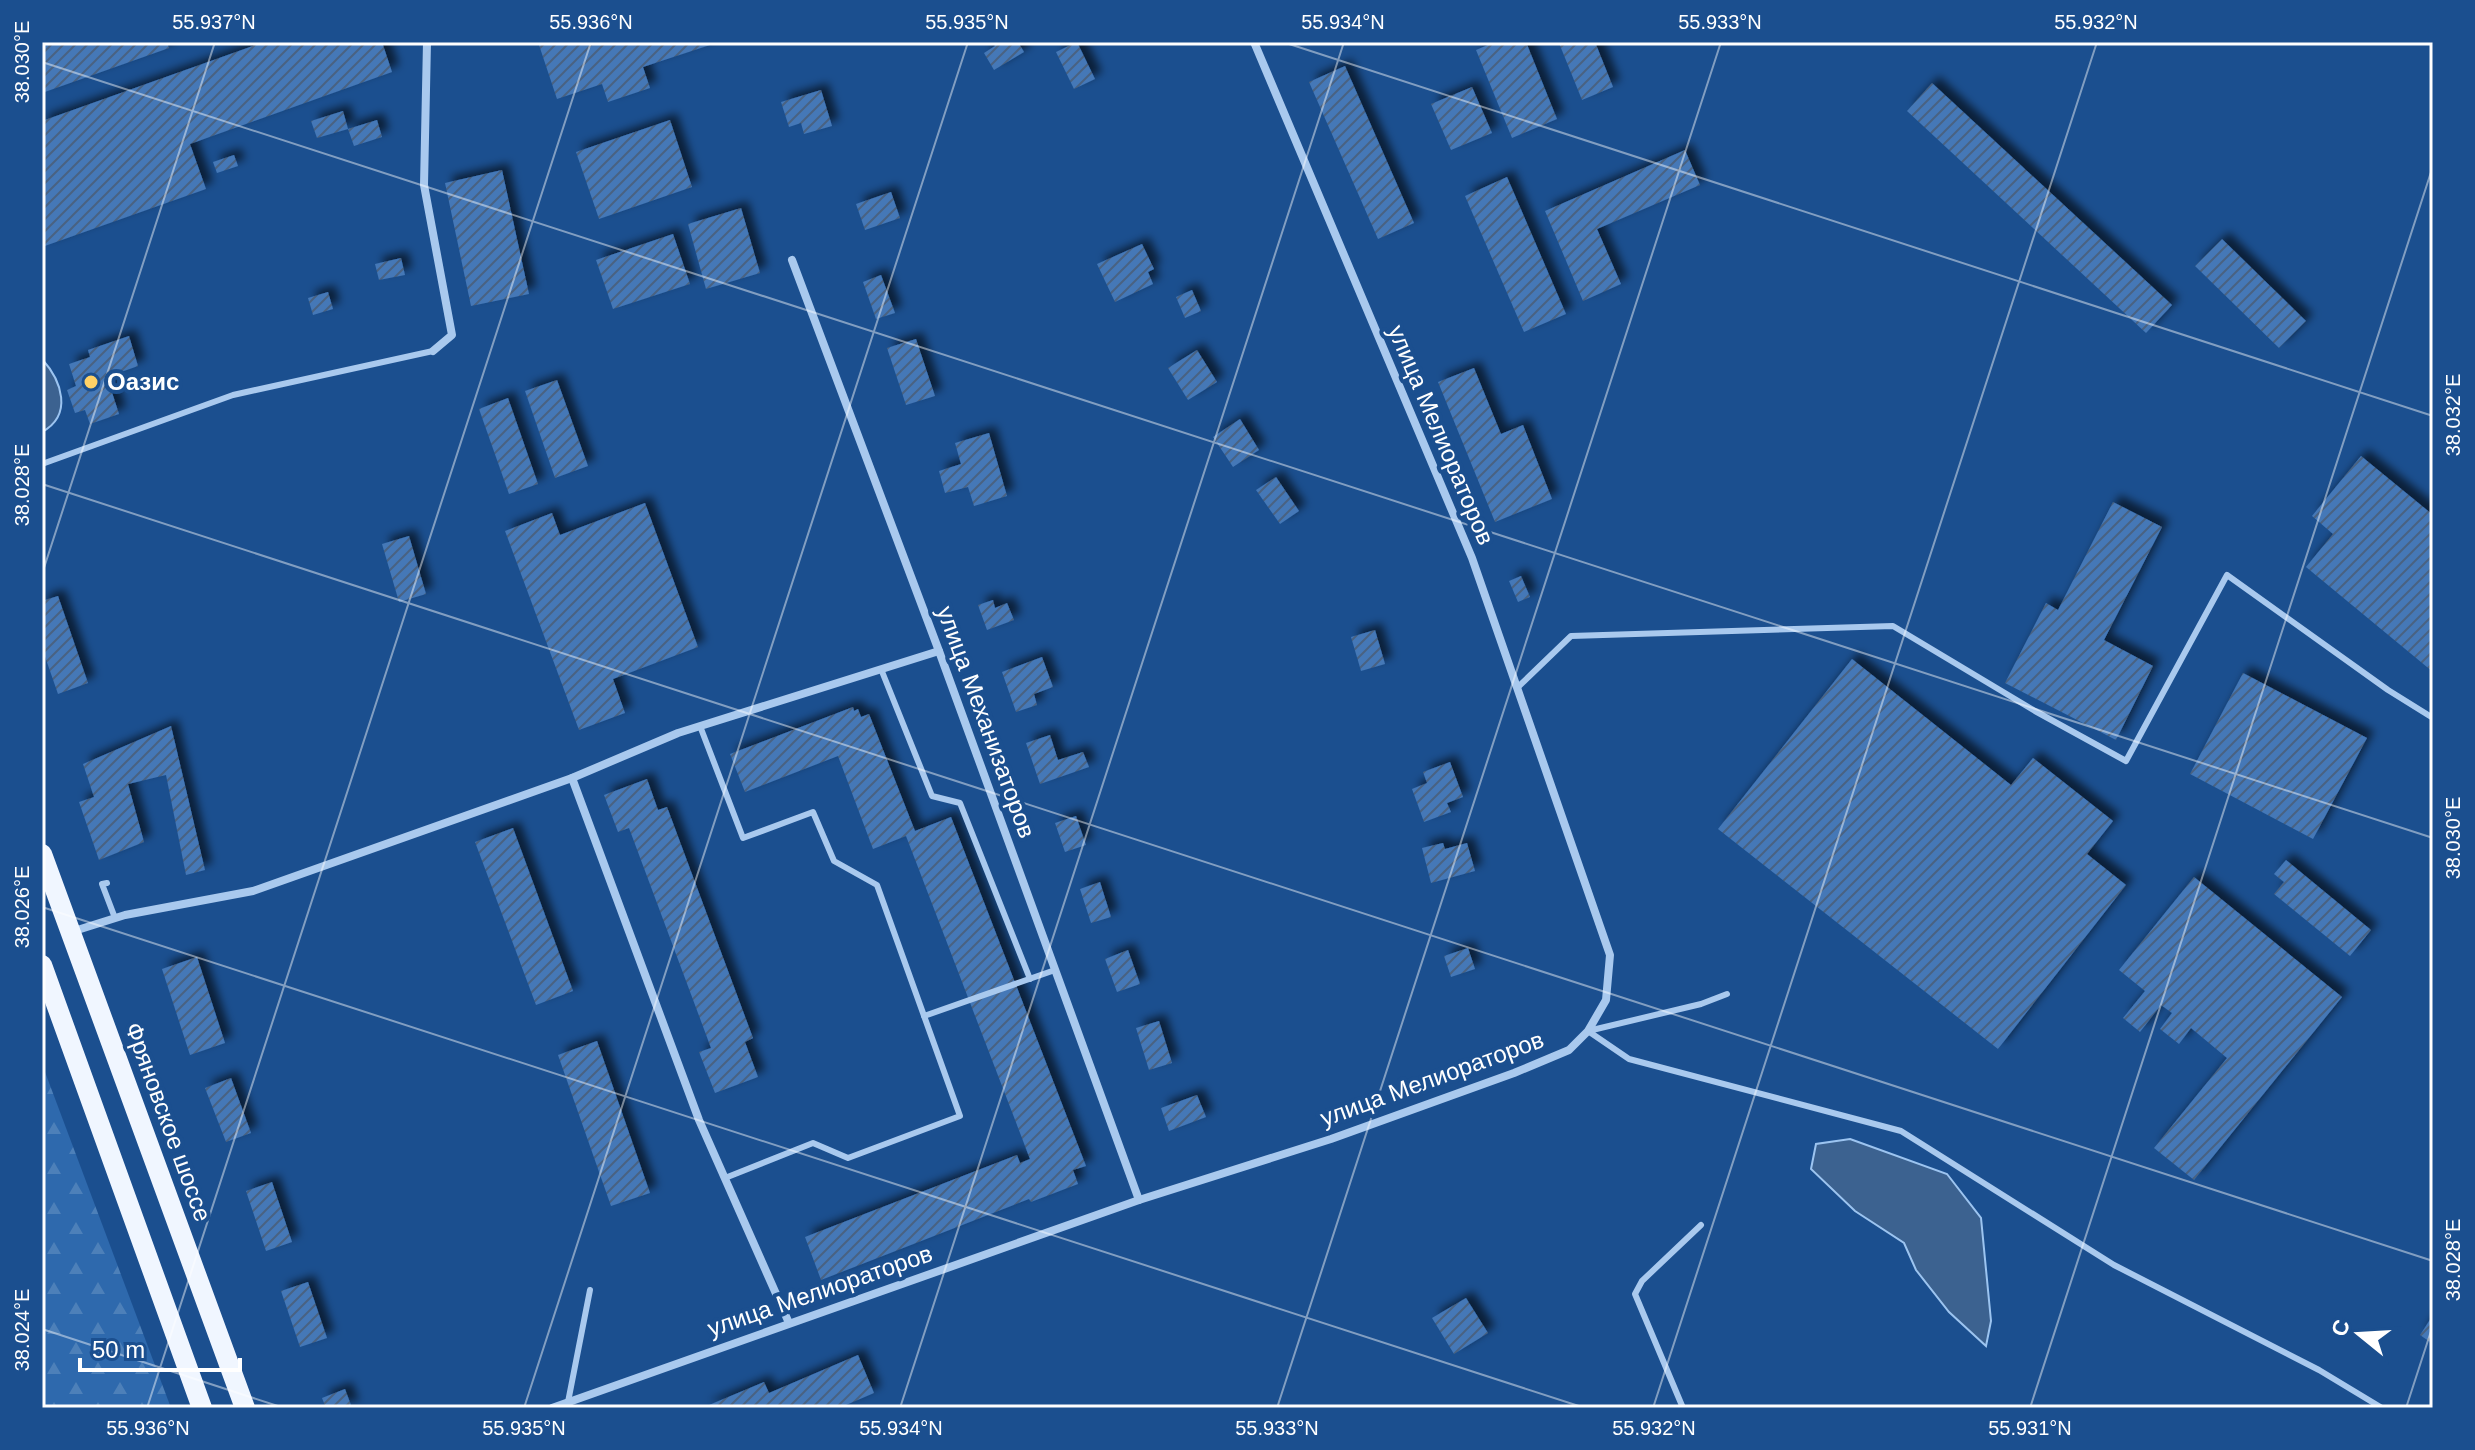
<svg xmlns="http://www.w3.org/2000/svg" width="2475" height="1450" viewBox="0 0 2475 1450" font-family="Arial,sans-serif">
	<defs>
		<pattern id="forest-firs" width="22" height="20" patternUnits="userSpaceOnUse" patternTransform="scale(2)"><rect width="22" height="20" fill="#2e69ad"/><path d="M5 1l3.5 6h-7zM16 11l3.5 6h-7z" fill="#4d80b9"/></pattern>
		<pattern id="building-hatch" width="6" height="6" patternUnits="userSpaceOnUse" patternTransform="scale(2)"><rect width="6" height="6" fill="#4478b7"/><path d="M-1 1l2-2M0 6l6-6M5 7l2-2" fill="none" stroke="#486282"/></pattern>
		<filter id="shadow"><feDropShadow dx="7" dy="-7" stdDeviation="4" flood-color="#0009"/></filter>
	</defs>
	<rect width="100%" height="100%" fill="#1b4f8f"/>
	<!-- forest -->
	<path fill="url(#forest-firs)" d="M42,1064L171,1408H42Z"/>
	<!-- water -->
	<g fill="#3c6290" stroke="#9cc4f0" stroke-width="2">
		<path d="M42,359C62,381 73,415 42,432Z"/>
		<path d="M1850,1139L1947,1174L1981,1218L1991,1321L1986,1346L1949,1312L1916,1270L1904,1243L1855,1211L1811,1169L1816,1144Z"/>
	</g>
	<!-- building -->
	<g fill="url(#building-hatch)" filter="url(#shadow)">
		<path d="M42,42H167L169,48L42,93Z"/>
		<path d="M264,42H382L392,72L190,144L206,189L42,247V121Z"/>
		<path d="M538,42H716V43L643,67L650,88L608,102L602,84L557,99Z"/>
		<path d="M993,42H1018L1024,52L994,70L984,53L995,46Z"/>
		<path d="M1077,42L1095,79L1074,89L1056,52Z"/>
		<path d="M1495,42H1526L1557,119L1512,138L1476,50Z"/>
		<path d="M1562,42H1595L1613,87L1582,100L1559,43Z"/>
		<path d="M1345,66L1414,223L1378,239L1309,82Z"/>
		<path d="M1932,83L2172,305L2146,333L1907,111Z"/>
		<path d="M1472,87L1492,133L1451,150L1431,104Z"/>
		<path d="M821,90L832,126L804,134L801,123L789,127L781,102Z"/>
		<path d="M343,111L348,129L317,138L311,121Z"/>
		<path d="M377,120L382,137L354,146L348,129Z"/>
		<path d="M670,120L692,187L599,219L576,152Z"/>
		<path d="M1685,150L1700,185L1597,229L1621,284L1583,301L1545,211Z"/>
		<path d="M234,155L238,166L217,173L213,162Z"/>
		<path d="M502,170L529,294L471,306L445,183Z"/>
		<path d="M1507,177L1566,314L1524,332L1465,196Z"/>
		<path d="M891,192L900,218L865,230L856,204Z"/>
		<path d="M741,208L760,273L706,289L688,224Z"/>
		<path d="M673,234L690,284L613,309L596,260Z"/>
		<path d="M2222,239L2306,321L2279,348L2195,266Z"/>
		<path d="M1142,244L1154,269L1148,272L1153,284L1115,302L1097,264Z"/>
		<path d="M401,258L405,275L379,280L375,264Z"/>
		<path d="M881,275L895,313L876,319L863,282Z"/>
		<path d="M1192,290L1201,311L1185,318L1176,297Z"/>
		<path d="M328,292L333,309L313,315L308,298Z"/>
		<path d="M129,336L138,366L107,377L119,414L90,424L85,410L75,413L67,390L76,386L69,364L90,357L88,350Z"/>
		<path d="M916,339L935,396L906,405L887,348Z"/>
		<path d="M1197,350L1217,382L1188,400L1168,368Z"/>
		<path d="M1474,368L1501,434L1523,425L1552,499L1495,522L1438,382Z"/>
		<path d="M557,380L588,466L555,478L525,391Z"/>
		<path d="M508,398L538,484L509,494L479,409Z"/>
		<path d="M1240,419L1259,450L1233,467L1213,437Z"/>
		<path d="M989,433L1007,496L974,506L968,487L945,493L939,471L961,464L955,443Z"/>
		<path d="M2361,456L2433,515V672L2306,567L2333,534L2312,516Z"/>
		<path d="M1276,477L1299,511L1280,524L1256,490Z"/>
		<path d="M2113,502L2162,527L2104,640L2153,666L2116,740L2005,683L2046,603L2058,610Z"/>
		<path d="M645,503L698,647L613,679L625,713L579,730L505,531L552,513L560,535Z"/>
		<path d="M409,536L426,594L399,602L382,544Z"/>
		<path d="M1521,576L1530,597L1518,602L1509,581Z"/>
		<path d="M58,596L88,683L58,694L42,648V601Z"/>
		<path d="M993,600L995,608L1007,603L1014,620L987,630L978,605Z"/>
		<path d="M1375,630L1385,664L1361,671L1351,637Z"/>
		<path d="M1042,657L1053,687L1034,694L1037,705L1016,712L1002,672Z"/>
		<path d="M1852,659L2011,785L2033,758L2113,821L2087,854L2126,885L1998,1049L1718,829Z"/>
		<path d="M2243,673L2367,738L2313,839L2190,774Z"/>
		<path d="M853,707L854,711L858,709L861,717L869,714L915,831L951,817L1086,1166L1073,1170L1078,1184L1031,1202L1029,1199L821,1280L805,1237L1017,1155L1020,1163L1030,1159L906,836L873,849L838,756L745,792L730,754Z"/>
		<path d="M171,726L205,870L186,875L166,775L128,784L144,842L99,860L79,802L94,797L83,764Z"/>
		<path d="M1050,735L1058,760L1083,752L1089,767L1040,784L1026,743Z"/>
		<path d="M1450,762L1463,797L1447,803L1451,812L1424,822L1412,789L1427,783L1423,772Z"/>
		<path d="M647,779L658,810L667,807L753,1038L745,1042L758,1077L715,1093L699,1052L711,1048L629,828L618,832L604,795Z"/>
		<path d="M1076,816L1086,845L1065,852L1055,823Z"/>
		<path d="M513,828L573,991L536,1005L475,842Z"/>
		<path d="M1443,843L1445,849L1467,843L1475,871L1431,883L1422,848Z"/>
		<path d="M2286,860L2371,930L2350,956L2274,894L2284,882L2274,874Z"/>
		<path d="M2194,877L2342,997L2194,1180L2154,1148L2227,1058L2191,1028L2179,1044L2160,1029L2172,1013L2161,1005L2140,1032L2123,1018L2145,991L2119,970Z"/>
		<path d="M1100,882L1111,917L1091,923L1080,889Z"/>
		<path d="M1468,948L1475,969L1451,977L1444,956Z"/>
		<path d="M1128,950L1140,984L1117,992L1105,959Z"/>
		<path d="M197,957L225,1043L190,1055L162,969Z"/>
		<path d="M1159,1021L1172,1063L1149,1070L1136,1028Z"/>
		<path d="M597,1041L650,1193L611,1206L558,1055Z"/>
		<path d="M231,1078L251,1133L226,1142L205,1088Z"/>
		<path d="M1197,1095L1206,1117L1169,1131L1161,1108Z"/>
		<path d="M272,1182L292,1242L266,1251L246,1191Z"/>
		<path d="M308,1282L327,1338L300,1347L281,1291Z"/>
		<path d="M1466,1298L1488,1333L1454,1354L1432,1318Z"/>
		<path d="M2433,1315V1344L2420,1335Z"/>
		<path d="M858,1355L874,1393L839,1408H702L764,1382L769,1393Z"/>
		<path d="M345,1389L352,1408H326L322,1398Z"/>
	</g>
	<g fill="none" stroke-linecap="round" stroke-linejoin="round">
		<!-- lane -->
		<g stroke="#a9c9ee" stroke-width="6">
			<path d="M42,464L233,395L433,351"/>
			<path d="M881,669L932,796L960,803L1030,979"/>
			<path d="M1517,688L1571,636L1893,626L2035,711L2126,761L2227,575L2388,690L2433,718"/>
			<path d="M700,726L743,838L813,812L834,861L877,885L960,1116L848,1158L813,1143L725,1178"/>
			<path d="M107,883L102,884L115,918"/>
			<path d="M1727,994L1701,1004L1588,1031L1629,1059L1901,1131L2114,1265L2319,1370L2382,1408"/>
			<path d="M924,1016L1055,970"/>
			<path d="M568,1402L590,1290"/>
			<path d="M1683,1408L1635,1294L1642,1281L1701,1225"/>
		</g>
		<!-- street -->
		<g stroke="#a9c9ee" stroke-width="8">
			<path d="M427,42L424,185L452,335L433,351"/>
			<path d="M792,260L939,651L1139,1200"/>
			<path d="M572,778L699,1120L789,1323"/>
			<path d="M71,932L125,915L253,891L572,778L678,733L939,651"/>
			<path d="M552,1408L1139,1200L1331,1139L1514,1073L1569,1050L1588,1031L1606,1000L1610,955L1472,558L1254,42"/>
		</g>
		<!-- primary -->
		<g stroke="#f0f6ff" stroke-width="20">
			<path d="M42,854L245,1408"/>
			<path d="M42,965L202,1408"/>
		</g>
	</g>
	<!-- ticks -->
	<path fill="none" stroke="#fff" stroke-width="2" stroke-opacity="0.45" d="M1283,42L2433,416M42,62L2433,838M42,484L2433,1261M42,574L215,42M42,907L1585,1408M42,1329L284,1408M147,1408L591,42M524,1408L968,42M900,1408L1344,42M1277,1408L1721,42M1653,1408L2097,42M2030,1408L2433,166M2406,1408L2433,1325"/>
	<!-- markers -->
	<circle fill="#ffd166" stroke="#1b4f8f" stroke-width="3" cx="91" cy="382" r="8"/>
	<g text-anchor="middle" stroke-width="8" stroke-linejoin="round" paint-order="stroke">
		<!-- poi labels -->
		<g font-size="24" font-weight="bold" fill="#fff" stroke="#1b4f8f" text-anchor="start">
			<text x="107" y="390">Оазис</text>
		</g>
		<!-- street labels -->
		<g font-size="24" fill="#fff" stroke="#1b4f8f">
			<text transform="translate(1441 435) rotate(67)" y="8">улица Мелиораторов</text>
			<text transform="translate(986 722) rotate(70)" y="8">улица Механизаторов</text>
			<text transform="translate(1432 1079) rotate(-20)" y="8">улица Мелиораторов</text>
			<text transform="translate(168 1122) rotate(70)" y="8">Фряновское шоссе</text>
			<text transform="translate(820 1291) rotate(-19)" y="8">улица Мелиораторов</text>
		</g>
	</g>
	<!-- border -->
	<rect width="2475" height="1450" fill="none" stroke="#1b4f8f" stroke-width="88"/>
	<!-- north arrow -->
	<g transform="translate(2359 1334) rotate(288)" stroke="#1b4f8f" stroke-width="6" paint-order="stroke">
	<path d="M0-6L14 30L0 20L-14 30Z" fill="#ffffff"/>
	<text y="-12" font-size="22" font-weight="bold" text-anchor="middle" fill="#ffffff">С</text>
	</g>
	<!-- scale -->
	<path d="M80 1358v12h160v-12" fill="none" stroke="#ffffff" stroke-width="4"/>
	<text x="92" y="1358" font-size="24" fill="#ffffff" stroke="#1b4f8f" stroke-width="6" paint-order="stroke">50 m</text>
	<rect x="44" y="44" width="2387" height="1362" fill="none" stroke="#fff" stroke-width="3"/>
	<g font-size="20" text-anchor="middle" fill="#fff">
		<text x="214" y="29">55.937°N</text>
		<text x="591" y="29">55.936°N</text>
		<text x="967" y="29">55.935°N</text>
		<text x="1343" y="29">55.934°N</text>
		<text x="1720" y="29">55.933°N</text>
		<text x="2096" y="29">55.932°N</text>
		<text transform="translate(22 62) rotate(-90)" y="7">38.030°E</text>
		<text transform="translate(2453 415) rotate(-90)" y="7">38.032°E</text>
		<text transform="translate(22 485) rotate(-90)" y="7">38.028°E</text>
		<text transform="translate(2453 838) rotate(-90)" y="7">38.030°E</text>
		<text transform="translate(22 907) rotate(-90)" y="7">38.026°E</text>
		<text transform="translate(2453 1260) rotate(-90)" y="7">38.028°E</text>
		<text transform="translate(22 1330) rotate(-90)" y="7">38.024°E</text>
		<text x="148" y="1435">55.936°N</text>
		<text x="524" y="1435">55.935°N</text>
		<text x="901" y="1435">55.934°N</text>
		<text x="1277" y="1435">55.933°N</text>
		<text x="1654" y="1435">55.932°N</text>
		<text x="2030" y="1435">55.931°N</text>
	</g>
</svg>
